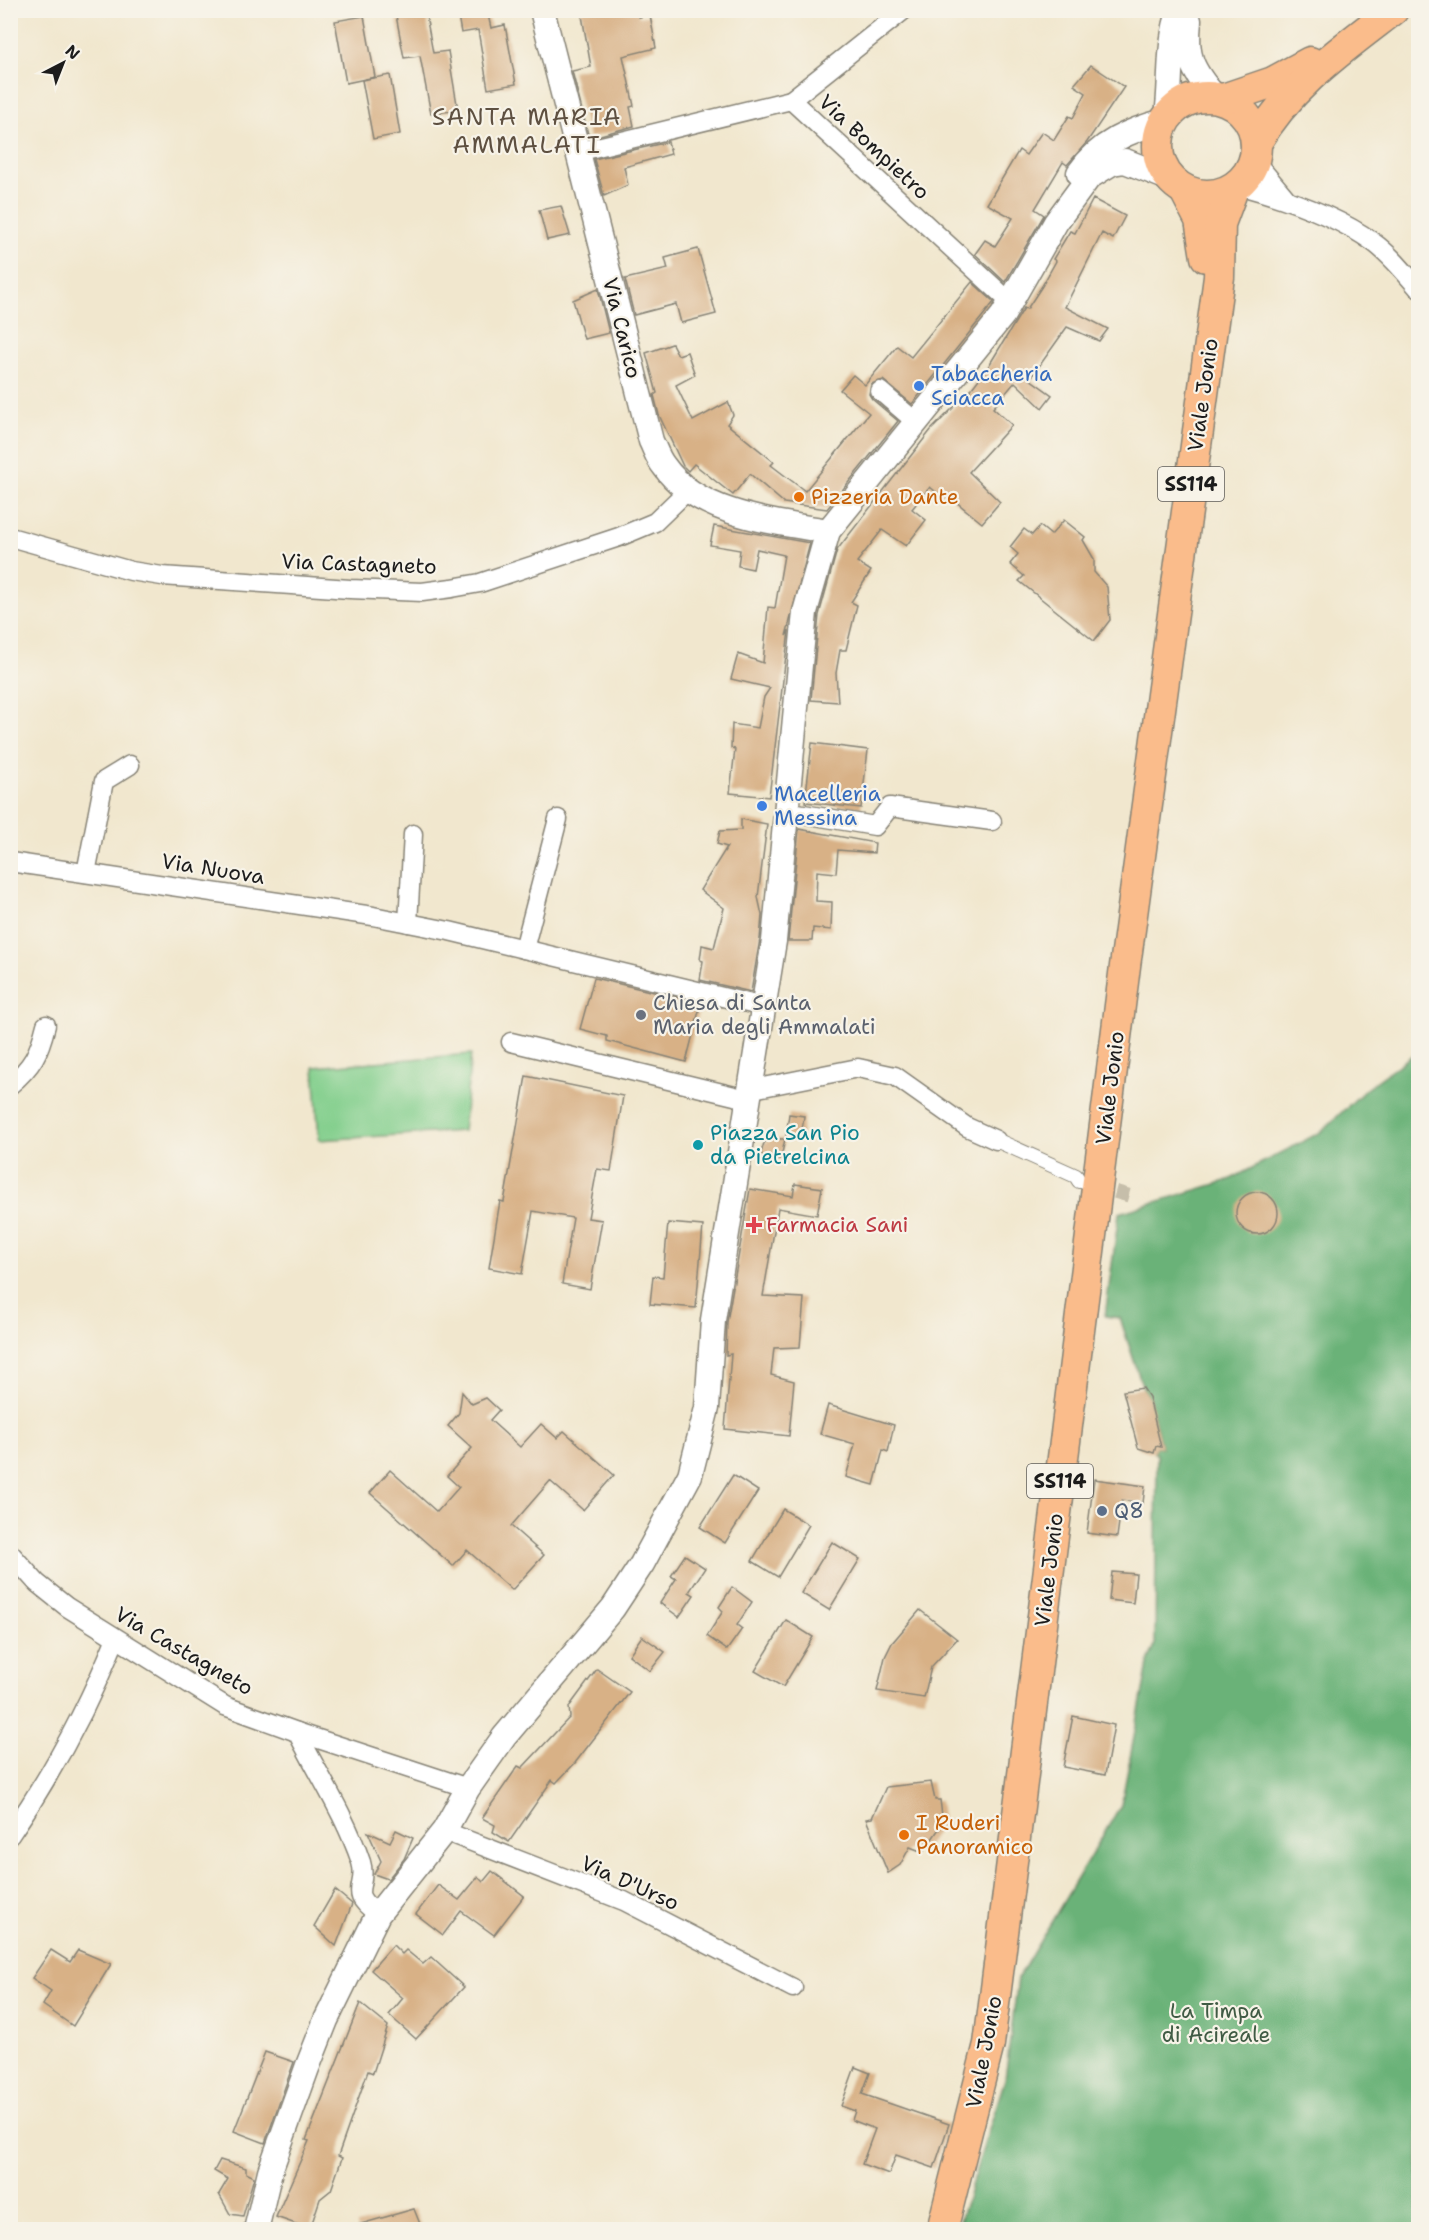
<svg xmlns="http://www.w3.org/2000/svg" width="1429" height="2240" viewBox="0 0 1429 2240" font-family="'Shantell Sans',sans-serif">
	<rect width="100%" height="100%" fill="#f7f3e8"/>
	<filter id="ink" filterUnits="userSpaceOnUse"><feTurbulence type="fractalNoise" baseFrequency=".0167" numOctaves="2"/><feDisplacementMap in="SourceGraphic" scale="12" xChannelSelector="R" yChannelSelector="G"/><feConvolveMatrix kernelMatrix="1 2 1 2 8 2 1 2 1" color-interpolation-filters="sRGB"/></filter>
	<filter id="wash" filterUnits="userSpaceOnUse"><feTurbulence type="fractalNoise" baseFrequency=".008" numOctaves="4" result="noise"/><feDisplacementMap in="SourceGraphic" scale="24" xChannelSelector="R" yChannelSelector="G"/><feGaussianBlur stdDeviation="1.35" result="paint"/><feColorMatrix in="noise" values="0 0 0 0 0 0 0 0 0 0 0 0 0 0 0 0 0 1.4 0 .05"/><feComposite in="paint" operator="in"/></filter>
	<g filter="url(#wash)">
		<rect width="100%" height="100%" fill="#f1e7ce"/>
		<!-- green -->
		<path fill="#83cf8d" stroke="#507654" stroke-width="1.5" d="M471,1054L463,1131L319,1140L314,1067Z"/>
		<!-- forest -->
		<path fill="#6ab278" stroke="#43674a" stroke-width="1.5" d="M1418,1051V2229L957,2230L1005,2079L1018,1978L1121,1805L1149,1659L1155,1646L1157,1454L1154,1453L1156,1446L1161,1447L1149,1397L1143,1388L1120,1318L1105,1316L1119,1213L1229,1180L1321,1132L1366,1089Z"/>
		<g id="blocks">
			<!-- building -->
			<g fill="#d8b186">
				<path d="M395,10H425L433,53L448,51L458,110L431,114L420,56L404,58Z"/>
				<path d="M457,10H487L491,28L505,25L516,84L488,89L478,30L461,33Z"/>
				<path d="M581,10H638L639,17L650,15L656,48L623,56L634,106L630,107L634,126L589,138L572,71L591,67Z"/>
				<path d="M364,16L375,77L346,83L335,21Z"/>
				<path d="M1091,65L1124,87L1087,142L1067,165L1063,162L1035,209L1044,215L1005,282L975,254L985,240L995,246L1013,218L987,204L1019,150L1026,155L1042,132L1054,140L1069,116L1073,118L1086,93L1074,85Z"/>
				<path d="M390,75L400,134L373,139L362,80Z"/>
				<path d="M668,142L671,154L624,167L628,185L604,196L594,159Z"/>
				<path d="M1093,199L1125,216L1113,239L1102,233L1065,307L1108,329L1099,341L1067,327L1030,379L1052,395L1042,408L1015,382L993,408L1012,425L969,472L1000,502L982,523L944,492L941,496L930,487L912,509L926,520L906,546L882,530L857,562L871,571L851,602L857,605L846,650H840L836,673L838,702L811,700L819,615L837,550L931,430L969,392L988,367L1024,308L1027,309L1042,286L1056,261L1053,259L1070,231L1075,233Z"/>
				<path d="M561,206L570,235L547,240L539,210Z"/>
				<path d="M698,249L716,314L681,323L676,304L634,315L625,279L668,269L665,258Z"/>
				<path d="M972,282L994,302L912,404L883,380L871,384L869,394L872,399L898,421L827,509L784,503L750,474L733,495L694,464L688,471L683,466L659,415L654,395L657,393L646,353L672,344L678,355L687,352L695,375L676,385L693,421L728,402L733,415L727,424L774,462L771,465L805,491L869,413L840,390L853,375L865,385L897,346L911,357Z"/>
				<path d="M598,289L609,333L584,339L573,300Z"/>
				<path d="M1064,520L1085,537L1083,540L1094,559V572L1107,587L1110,620L1094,641L1019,581L1024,576L1010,564L1018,554L1010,547L1024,529L1032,535L1040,526L1051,535Z"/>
				<path d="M714,526L810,543L786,636L789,630L769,797L730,793L735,749L731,748L732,724L758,728L764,697L770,688L731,679L738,654L763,663L768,607L775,608L784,555L757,549L753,569L738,566L740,550L710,545Z"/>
				<path d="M812,743L868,750L861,808L805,802Z"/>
				<path d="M741,819L767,824L758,897L762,915L760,939L751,992L700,980L703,961L700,960L702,945L714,948L724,908L700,890L727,847L717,844L720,831L741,830Z"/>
				<path d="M799,829L875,843L874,853L838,850L836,873L817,871L816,901L832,902L831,930L813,928L812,941H788Z"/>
				<path d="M594,978L701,1003L686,1062L607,1041V1036L580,1029Z"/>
				<path d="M526,1076L623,1096L611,1171L597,1169L588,1218L602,1220L590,1289L562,1284L573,1218L533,1211L522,1274L489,1268L500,1201L504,1202Z"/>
				<path d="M789,1114L804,1116L801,1138L786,1136Z"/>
				<path d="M785,1139L781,1158L771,1162L764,1159L761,1153L764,1143L770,1139Z"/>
				<path d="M795,1184L822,1188L817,1215L778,1208L763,1296L804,1298L800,1347L774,1348L771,1375L794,1381L789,1436L725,1429L731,1354L726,1355L727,1322L750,1189L793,1196Z"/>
				<circle cx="1257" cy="1213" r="21"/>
				<path d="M668,1223L703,1226L696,1308L650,1304L653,1276L663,1277Z"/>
				<path d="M1143,1388L1149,1397L1161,1447L1156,1446L1154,1453L1138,1448L1123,1391Z"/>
				<path d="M462,1392L472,1404L486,1398L499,1410L490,1420L520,1447L541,1424L557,1438L564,1431L614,1475L583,1510L550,1481L511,1526L544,1555L512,1590L467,1550L453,1566L370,1493L390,1470L437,1512L459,1487L447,1476L472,1448L448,1426L459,1413Z"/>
				<path d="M828,1405L894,1425L888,1452L883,1450L874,1485L846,1477L855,1444L820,1434Z"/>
				<path d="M733,1475L758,1491L725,1543L700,1527Z"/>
				<path d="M1094,1479L1145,1486L1143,1503L1122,1500L1117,1537L1087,1533Z"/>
				<path d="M783,1509L809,1525L778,1577L752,1561Z"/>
				<path d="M832,1542L860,1559L829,1610L801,1593Z"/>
				<path d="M685,1555L705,1568L689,1592L694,1595L679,1617L660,1603L676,1579L671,1576Z"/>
				<path d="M1112,1572L1136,1574L1133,1603L1109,1600Z"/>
				<path d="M732,1587L752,1602L737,1625L742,1629L727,1650L707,1636L723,1611L719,1607Z"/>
				<path d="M920,1610L957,1639L931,1667L924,1698L877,1691L885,1657L892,1643Z"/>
				<path d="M786,1620L813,1637L783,1687L755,1671Z"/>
				<path d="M642,1636L665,1652L650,1671L629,1655Z"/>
				<path d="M597,1669L630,1692L575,1763L556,1783L552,1780L509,1842L493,1832L495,1825L482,1818L518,1766L522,1768L570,1717L569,1707Z"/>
				<path d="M1073,1716L1114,1725L1105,1775L1063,1767Z"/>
				<path d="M931,1782L935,1800H940L943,1823L923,1852L910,1847L900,1865L888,1873L866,1819L872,1818L886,1787Z"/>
				<path d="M396,1830L413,1838L404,1859L388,1879L374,1874L381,1861L368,1832L390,1842Z"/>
				<path d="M492,1871L524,1896L494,1935L461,1911L443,1935L416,1914L438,1885L459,1900L478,1877L483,1882Z"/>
				<path d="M335,1890L352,1904L336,1946L314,1926Z"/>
				<path d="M393,1945L402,1954L406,1950L423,1964L431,1957L464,1987L416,2039L389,2015L403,1998L371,1970Z"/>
				<path d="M51,1950L70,1962L78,1950L111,1964L73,2026L43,2005L51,1991L32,1978Z"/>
				<path d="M360,2003L388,2026L373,2073L368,2071L338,2156L342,2158L331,2190L320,2199L310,2229L276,2217L309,2141L306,2140Z"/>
				<path d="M265,2052L294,2062L265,2143L234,2131Z"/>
				<path d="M855,2067L870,2073L862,2094L949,2124L934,2168L896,2155L889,2174L862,2164L875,2129L852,2120L855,2111L841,2106Z"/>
				<path d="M220,2160L246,2168V2173L254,2177L243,2216L230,2214L219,2194L228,2179L214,2171Z"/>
				<path d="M414,2209L422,2229H357V2225Z"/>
			</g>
		</g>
	</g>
	<g filter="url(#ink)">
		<use href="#blocks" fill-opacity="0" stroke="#868275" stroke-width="1.5"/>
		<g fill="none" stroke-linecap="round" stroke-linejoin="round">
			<!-- pedestrian-tunnel -->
			<path stroke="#c6beaa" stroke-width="14" stroke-dasharray="14 7" stroke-linecap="butt" d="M1095,1186L1130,1196"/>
			<defs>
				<path id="pedestrian" d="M996,1140L1076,1176L1079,1181"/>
				<g id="minor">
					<path d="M791,100L904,10"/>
					<path d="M577,152L791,100L1010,302"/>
					<path d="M1254,160L1285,197"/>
					<path d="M1238,185C1282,197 1336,215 1373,242C1391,255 1404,272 1418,288"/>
					<path d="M880,391L916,422"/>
					<path d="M10,537L131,571L162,576L350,589L422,592L452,588L480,583L619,537L655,522L688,490"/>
					<path d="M785,811L875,826L890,807L992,821"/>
					<path d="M10,862L373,916L449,931L764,1007"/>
					<path d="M86,873L104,781L130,765"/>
					<path d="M408,923L413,834"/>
					<path d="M524,949L558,819"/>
					<path d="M511,1042L747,1099"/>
					<path d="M10,1085C33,1066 39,1053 46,1025"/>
					<path d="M748,1090L858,1068L895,1076L967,1127L996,1140"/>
					<path d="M10,1553L37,1583L67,1607L225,1706L297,1732L468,1788"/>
					<path d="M297,1732C318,1774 346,1817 361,1862C369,1888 345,1891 378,1914"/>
					<path d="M444,1831L624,1901L793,1988"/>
					<path d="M10,1835C53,1773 88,1707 116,1638"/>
				</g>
				<g id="tertiary">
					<path d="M542,10L651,441C655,449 658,459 664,466C698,515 774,522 828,531"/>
					<path d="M1189,21C1185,57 1192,70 1215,97"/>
					<path d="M1167,116C1172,81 1167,44 1180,10"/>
					<path d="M1079,173C1099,143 1130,130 1164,121"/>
					<path d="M256,2230L270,2171L307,2068L326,2020L378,1914L444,1831L468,1788L504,1737L613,1608L642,1564L690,1475L707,1408L713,1320L774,941L805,612L828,531L1003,315L1056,222L1089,177L1112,163L1125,161L1168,178"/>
				</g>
				<g id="primary">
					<circle cx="1207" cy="146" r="49"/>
					<path d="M1223,99L1273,82L1310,62"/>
					<path d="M1256,143C1289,86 1341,50 1393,10"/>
					<path d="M1185,191L1200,220L1206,257"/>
					<path d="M942,2230L989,2044L1125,966L1219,277L1220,224L1233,189"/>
				</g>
			</defs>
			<!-- pedestrian casing -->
			<use href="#pedestrian" stroke="#868275" stroke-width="16"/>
			<!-- minor casing -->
			<use href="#minor" stroke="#868275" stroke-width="21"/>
			<!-- tertiary casing -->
			<use href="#tertiary" stroke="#868275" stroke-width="27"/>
			<!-- primary casing -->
			<use href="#primary" stroke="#868275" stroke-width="33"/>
			<!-- pedestrian -->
			<use href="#pedestrian" stroke="#fff" stroke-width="14"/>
			<!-- minor -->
			<use href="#minor" stroke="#fff" stroke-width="18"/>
			<!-- tertiary -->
			<use href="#tertiary" stroke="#fff" stroke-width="24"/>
			<!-- primary -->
			<use href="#primary" stroke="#fabc8b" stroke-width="30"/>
		</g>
	</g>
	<!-- markers -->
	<g fill="#3f7fe0" stroke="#f7f3e8" stroke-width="2">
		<circle cx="919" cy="386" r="6"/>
		<circle cx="762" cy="806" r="6"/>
	</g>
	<g fill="#e8710a" stroke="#f7f3e8" stroke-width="2">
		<circle cx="799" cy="497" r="6"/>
		<circle cx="904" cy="1835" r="6"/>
	</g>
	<circle fill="#6b7280" stroke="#f7f3e8" stroke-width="2" cx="641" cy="1015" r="6"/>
	<circle fill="#0f9aa8" stroke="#f7f3e8" stroke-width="2" cx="698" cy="1145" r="6"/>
	<path fill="#e0444e" stroke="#f7f3e8" stroke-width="2" d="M751 1216h6v6h6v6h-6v6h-6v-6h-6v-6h6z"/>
	<circle fill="#5c6f8a" stroke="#f7f3e8" stroke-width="2" cx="1102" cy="1511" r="6"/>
	<g text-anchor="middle" stroke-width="4.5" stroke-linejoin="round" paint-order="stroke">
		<!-- shield labels -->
		<g fill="#f7f3e8" stroke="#5e5c59" stroke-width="1.5">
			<rect x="1158" y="467" width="66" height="34" rx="4.5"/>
			<rect x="1027" y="1464" width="66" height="34" rx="4.5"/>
		</g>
		<g font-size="20" font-weight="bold" fill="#1c1c1c">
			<text x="1191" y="491">SS114</text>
			<text x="1060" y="1488">SS114</text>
		</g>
		<!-- street labels -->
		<g font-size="21" fill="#1c1c1c" stroke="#f7f3e8">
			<text transform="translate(874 147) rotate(43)" y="7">Via Bompietro</text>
			<text transform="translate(622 328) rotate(76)" y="7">Via Carico</text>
			<text transform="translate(1203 395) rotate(-82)" y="7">Viale Jonio</text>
			<text transform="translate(359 564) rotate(2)" y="7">Via Castagneto</text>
			<text transform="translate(213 869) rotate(9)" y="7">Via Nuova</text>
			<text transform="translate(1110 1088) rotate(-83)" y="7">Viale Jonio</text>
			<text transform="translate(1049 1570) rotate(-83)" y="7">Viale Jonio</text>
			<text transform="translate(184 1651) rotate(30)" y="7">Via Castagneto</text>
			<text transform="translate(630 1883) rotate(24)" y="7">Via D'Urso</text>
			<text transform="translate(984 2052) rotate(-79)" y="7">Viale Jonio</text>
		</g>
		<!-- shop labels -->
		<g font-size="21" fill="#366cbe" stroke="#f7f3e8" text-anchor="start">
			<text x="931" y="381">Tabaccheria<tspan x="931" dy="24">Sciacca</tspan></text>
			<text x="774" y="801">Macelleria<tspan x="774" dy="24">Messina</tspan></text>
		</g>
		<!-- food labels -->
		<g font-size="21" fill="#c56008" stroke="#f7f3e8" text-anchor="start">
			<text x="811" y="504">Pizzeria Dante</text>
			<text x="916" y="1830">I Ruderi<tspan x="916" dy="24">Panoramico</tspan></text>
		</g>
		<!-- worship labels -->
		<g font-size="21" fill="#5b616d" stroke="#f7f3e8" text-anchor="start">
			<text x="653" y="1010">Chiesa di Santa<tspan x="653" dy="24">Maria degli Ammalati</tspan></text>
		</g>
		<!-- culture labels -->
		<g font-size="21" fill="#0d838f" stroke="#f7f3e8" text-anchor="start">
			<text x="710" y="1140">Piazza San Pio<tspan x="710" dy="24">da Pietrelcina</tspan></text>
		</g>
		<!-- health labels -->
		<g font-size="21" fill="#be3a42" stroke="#f7f3e8" text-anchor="start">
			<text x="766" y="1232">Farmacia Sani</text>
		</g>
		<!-- service labels -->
		<g font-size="21" fill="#4e5e75" stroke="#f7f3e8" text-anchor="start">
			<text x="1114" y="1518">Q8</text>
		</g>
		<!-- park labels -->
		<g font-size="21" fill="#405b44" stroke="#f7f3e8">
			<text x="1216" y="2018">La Timpa<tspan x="1216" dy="24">di Acireale</tspan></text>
		</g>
		<!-- quarter labels -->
		<g font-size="24" letter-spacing="1.5" fill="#5e5041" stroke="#f7f3e8">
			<text x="527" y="125">SANTA MARIA<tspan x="527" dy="28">AMMALATI</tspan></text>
		</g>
	</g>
	<!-- margin -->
	<rect width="1429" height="2240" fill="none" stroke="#f7f3e8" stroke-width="36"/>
	<!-- north arrow -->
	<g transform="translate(63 63) rotate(42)" stroke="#f7f3e8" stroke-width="4.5" paint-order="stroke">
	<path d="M0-4.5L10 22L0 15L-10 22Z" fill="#1c1c1c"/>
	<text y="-9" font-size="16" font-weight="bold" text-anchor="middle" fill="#1c1c1c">N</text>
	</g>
</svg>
